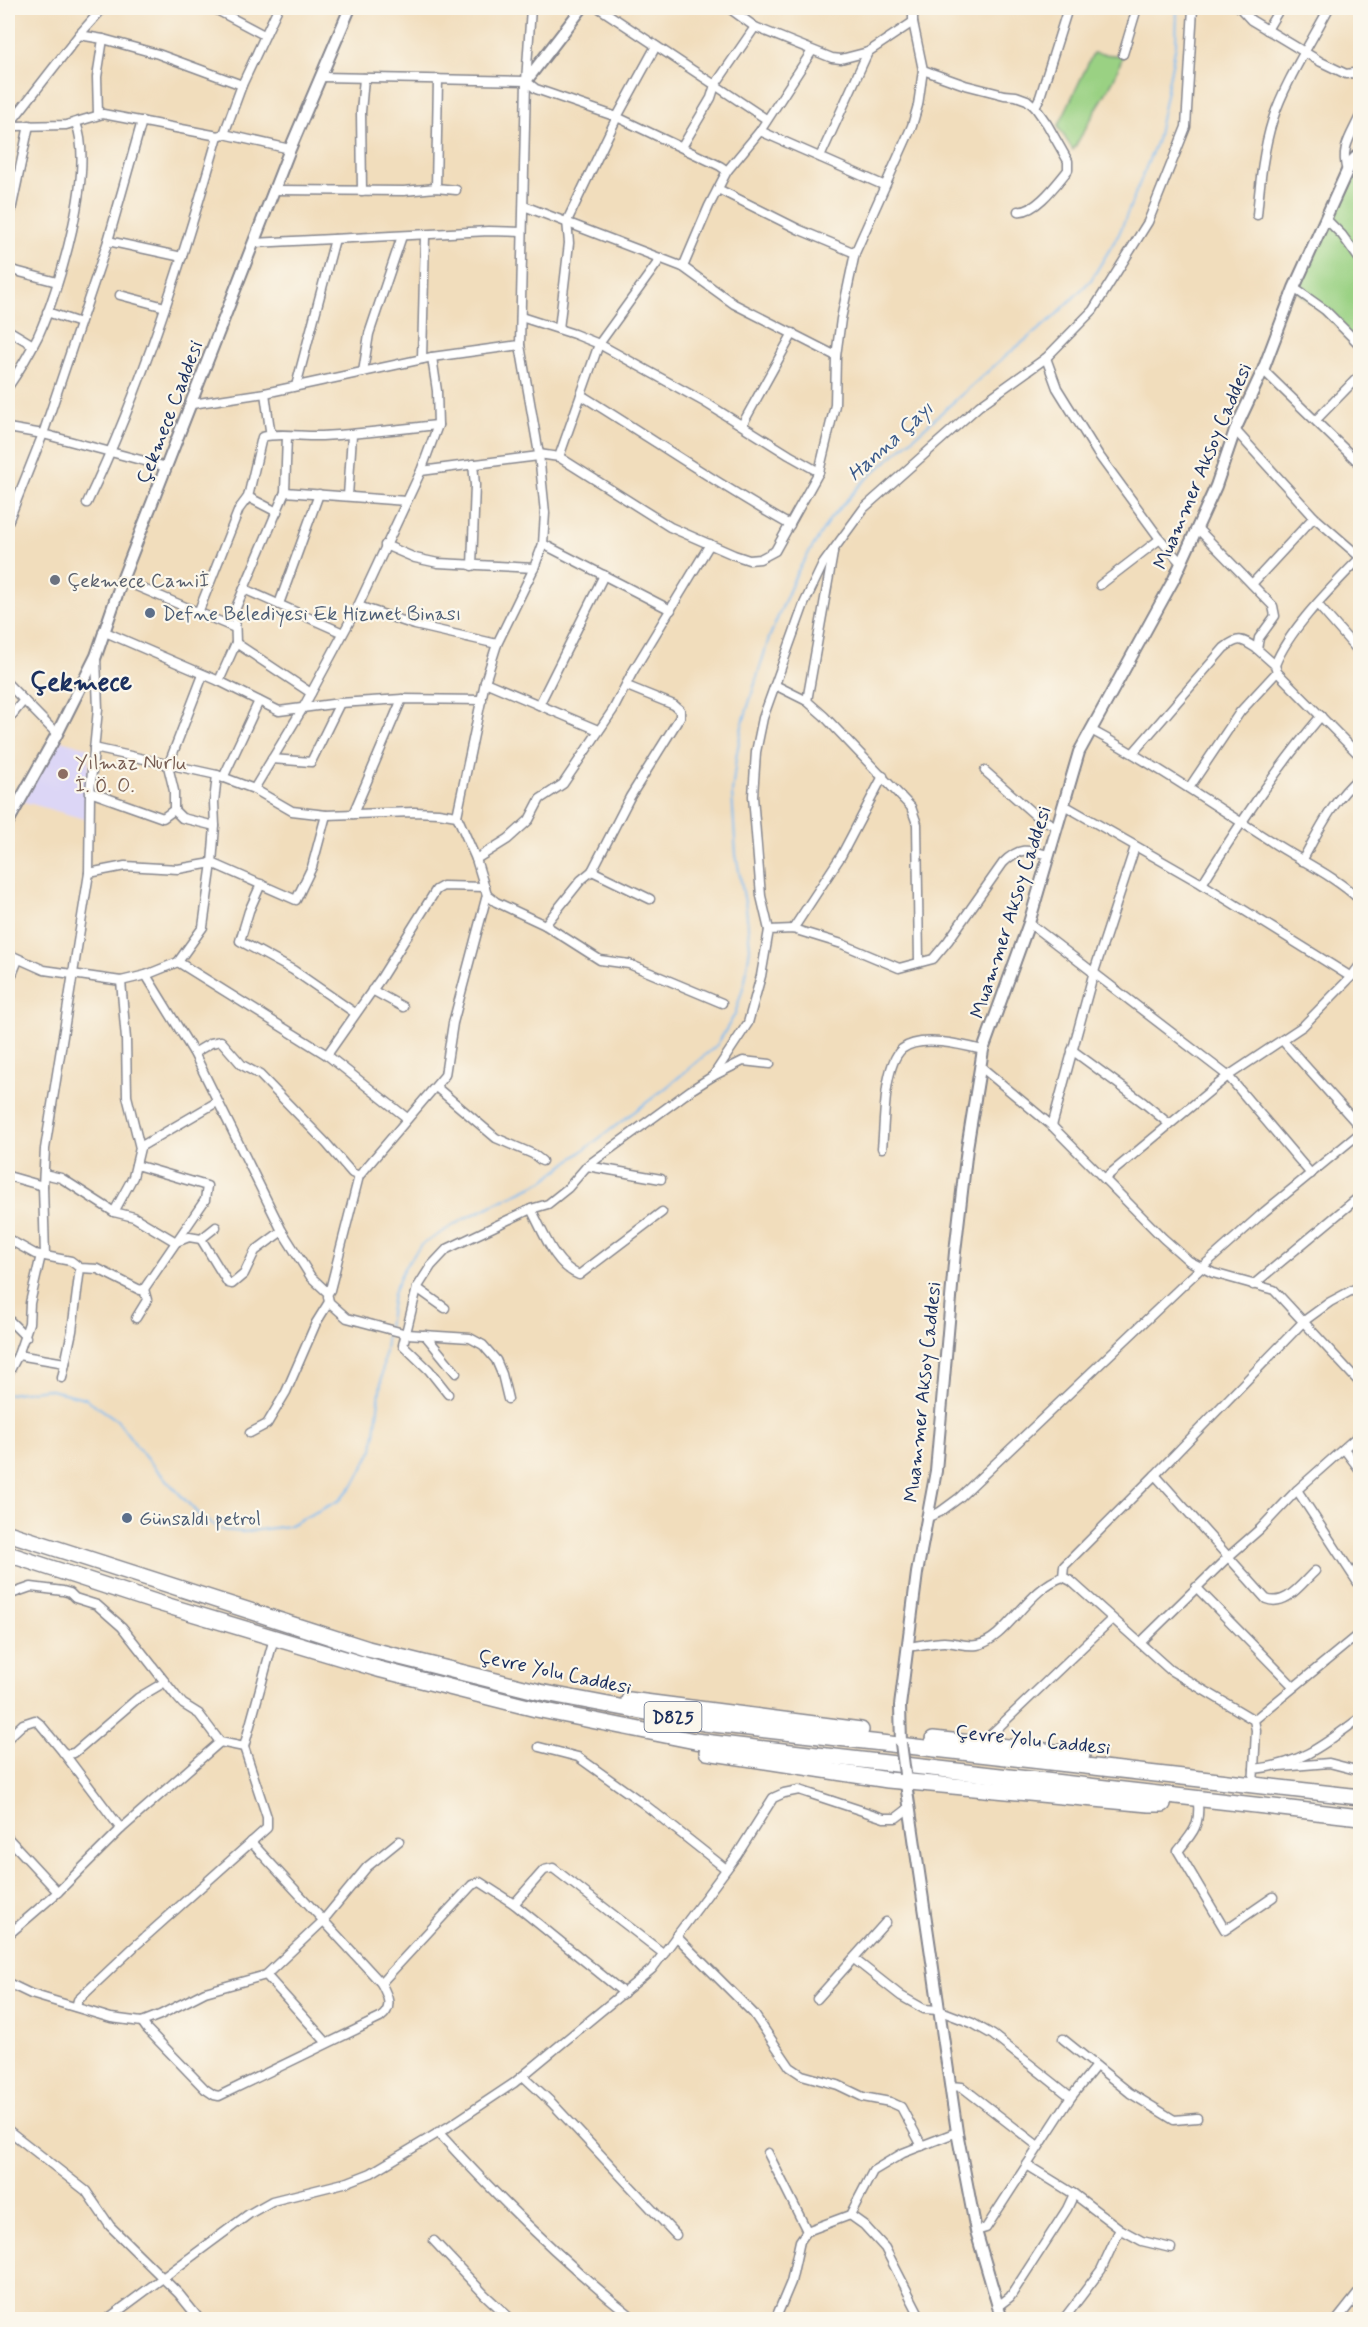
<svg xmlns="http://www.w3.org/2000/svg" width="1368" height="2327" viewBox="0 0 1368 2327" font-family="Mynerve,sans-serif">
	<rect width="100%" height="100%" fill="#fbf7ec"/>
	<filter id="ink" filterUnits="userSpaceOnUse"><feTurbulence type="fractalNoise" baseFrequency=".0167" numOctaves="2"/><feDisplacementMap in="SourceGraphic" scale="12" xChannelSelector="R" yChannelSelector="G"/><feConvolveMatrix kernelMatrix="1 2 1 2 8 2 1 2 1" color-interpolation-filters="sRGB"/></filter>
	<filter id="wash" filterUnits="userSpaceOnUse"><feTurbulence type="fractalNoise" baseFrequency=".008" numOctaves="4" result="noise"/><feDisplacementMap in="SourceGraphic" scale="24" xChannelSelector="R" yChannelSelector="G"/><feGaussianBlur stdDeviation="1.35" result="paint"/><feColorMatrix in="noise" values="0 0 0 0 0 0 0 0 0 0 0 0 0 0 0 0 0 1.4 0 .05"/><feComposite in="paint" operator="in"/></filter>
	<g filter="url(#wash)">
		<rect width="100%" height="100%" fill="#f1ddbc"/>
		<!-- built -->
		<path fill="#dcd6f6" d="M57,739L89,748L88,820L21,801Z"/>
		<!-- green -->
		<g fill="#9ad183" stroke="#5a8070" stroke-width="1.5">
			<path d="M1093,53L1123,56L1114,79L1073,150L1058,127Z"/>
			<path d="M1349,173L1360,181V345L1294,288Z"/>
		</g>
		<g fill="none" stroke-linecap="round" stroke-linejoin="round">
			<!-- stream -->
			<g stroke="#7ebbf1" stroke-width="2">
				<path d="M388,1327L393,1294L404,1268L421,1245L464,1219L543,1181L667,1087L717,1045L735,1014L745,981L750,948L746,908L736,855L732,793L736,758L742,726L769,638L797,572L830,519L861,484L1003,358L1053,318L1091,280L1119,234L1157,140L1176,44L1177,8"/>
				<path d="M8,1394L47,1389L85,1398L117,1420L145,1457L202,1518L223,1530L243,1532L288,1526L340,1500L356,1481L373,1449L387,1333"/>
			</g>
		</g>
	</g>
	<g filter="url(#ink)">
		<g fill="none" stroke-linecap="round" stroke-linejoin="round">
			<defs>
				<g id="street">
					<path d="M213,8L264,35"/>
					<path d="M599,8L715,85L711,98L682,147"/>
					<path d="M729,8L755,27L832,58L841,59L868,52L913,22V8"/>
					<path d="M1240,8L1251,20L1321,62L1346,74L1360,72"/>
					<path d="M755,27L715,85L766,119"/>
					<path d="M1267,30L1280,8"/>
					<path d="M103,39L158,54L242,85"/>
					<path d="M1123,54L1137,8"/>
					<path d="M923,70L965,85L1004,95L1016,96L1027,100L1035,107L1047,124L1068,161V170C1058,182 1035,214 1018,211"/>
					<path d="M321,77L526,81L536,89L617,117L720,166L727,171L709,206L683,267"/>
					<path d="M1035,107L1040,97L1068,8"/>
					<path d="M98,114L97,77L103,39L79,35L103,8"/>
					<path d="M8,126L79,35"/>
					<path d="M8,128L16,126L66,125L103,114L218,136L224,134L290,149"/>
					<path d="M760,131L883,185"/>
					<path d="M224,134L242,85L278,8"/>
					<path d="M820,157L868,52"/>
					<path d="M1352,161L1360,169"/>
					<path d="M727,171L760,131L812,51"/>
					<path d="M1347,171C1340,148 1351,136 1360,116"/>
					<path d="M436,188L438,79"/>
					<path d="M718,189L800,230L855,253"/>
					<path d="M275,190L404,191L436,188L456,190"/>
					<path d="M362,191L361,112L364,78"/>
					<path d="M524,206L683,267L734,304L836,356"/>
					<path d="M1257,215C1260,183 1263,150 1273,119C1284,84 1311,42 1329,8"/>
					<path d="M1326,219L1342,235L1360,260"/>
					<path d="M8,225L29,125"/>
					<path d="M108,241L182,257"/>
					<path d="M254,243L489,231L522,232"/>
					<path d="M8,269L57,282"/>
					<path d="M1294,288L1325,310L1360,345"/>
					<path d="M120,295L165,307"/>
					<path d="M47,312L80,323"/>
					<path d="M521,317L574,334L599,344L706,403L789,455L819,472"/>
					<path d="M559,329L569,243L567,221L617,117L656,46"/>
					<path d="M8,330L33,345"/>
					<path d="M1046,358L1057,388L1098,454L1160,539L1181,563"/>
					<path d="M422,359L425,236"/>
					<path d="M1263,370L1360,464"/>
					<path d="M363,372L369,334L402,236"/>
					<path d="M296,386L335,239"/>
					<path d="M8,387C19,371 29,354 38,336C59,290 95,171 76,123"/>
					<path d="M265,393L270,430L273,434"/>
					<path d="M581,395C651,438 718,485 790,525"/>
					<path d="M192,404L265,393L432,357L520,345"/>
					<path d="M1316,420L1360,375"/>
					<path d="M742,425L793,333"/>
					<path d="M8,428L43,434L167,467"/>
					<path d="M1235,430L1314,517L1360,557"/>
					<path d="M539,454L559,457L670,527L734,555L749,560L760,559L775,551L819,472L835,405L836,356L841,319L855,253L912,126L918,105L923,70L913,22"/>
					<path d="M559,457L599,344L661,258"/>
					<path d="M421,471L539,456"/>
					<path d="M285,492L406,501"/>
					<path d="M348,496L352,435"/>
					<path d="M248,497L277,512"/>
					<path d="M87,503C143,386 182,261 218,136"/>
					<path d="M8,522L43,434L108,241L142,121"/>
					<path d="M1197,528L1273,606L1275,616L1259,638L1257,649L1275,665L1277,672L1360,756"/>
					<path d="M543,544L671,610"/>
					<path d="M385,545L415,558L438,563L534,568"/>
					<path d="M472,566L475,485L473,464"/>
					<path d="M122,580L235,628"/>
					<path d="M1252,584L1314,517"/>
					<path d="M1100,585L1160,539"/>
					<path d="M244,589L343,633"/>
					<path d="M279,604L319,494"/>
					<path d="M1318,605L1360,653"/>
					<path d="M358,606L415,625L497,644"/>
					<path d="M198,613L239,509L248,497L262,437C279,432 303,437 322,436C361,434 399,429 438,425"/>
					<path d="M103,631L219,681L279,711L340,703L402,699L482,700"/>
					<path d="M236,643L311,693"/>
					<path d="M96,657L98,709L90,792L89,873L45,1149L43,1186L45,1256L71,1261L80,1268L98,1269L140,1290L144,1289L205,1200L207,1186L136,1165"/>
					<path d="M1275,665C1289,629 1333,586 1360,558"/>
					<path d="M219,681L236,643L235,610L285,492L287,436"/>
					<path d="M485,682L598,730"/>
					<path d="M8,684L57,734"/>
					<path d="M775,685L807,701L824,716L911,807L917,824L919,962"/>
					<path d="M807,701L833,553"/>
					<path d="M539,705L604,575"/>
					<path d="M8,720L24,700"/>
					<path d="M1091,730C1154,764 1212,804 1272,842C1301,861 1335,876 1360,900"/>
					<path d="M94,748L217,775L254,789L292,811L326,815L414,812L438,813L457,816"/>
					<path d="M1133,753L1224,648C1239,636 1242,639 1257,649"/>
					<path d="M272,759L311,762L340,703"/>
					<path d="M985,771L1036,816L1057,827"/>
					<path d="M223,778L259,701"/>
					<path d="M1189,788L1240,712L1277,672"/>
					<path d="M254,789L303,708L358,606L421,471L438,425L437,391L432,357"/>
					<path d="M90,792L163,818L174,810L182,818L215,826"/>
					<path d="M1064,805L1202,884L1351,977"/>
					<path d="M174,810V791L168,766L203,675"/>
					<path d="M353,814L402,699"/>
					<path d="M476,859L508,839L529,820L540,799L563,784L613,710L632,673L710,544"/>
					<path d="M1302,861C1318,832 1334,798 1360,777"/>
					<path d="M592,871L650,899"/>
					<path d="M89,873L125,866L178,869L212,863L296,900L312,867L326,815"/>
					<path d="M261,884L249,911L240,941L293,970L355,1013"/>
					<path d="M1202,884C1239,825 1276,769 1321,716"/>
					<path d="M487,895L496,902L545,925L600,960L629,964L722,1003"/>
					<path d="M1029,923L1228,1076L1311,1174"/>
					<path d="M545,925L581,880L592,871L630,797L680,717V710L674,705L627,686"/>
					<path d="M793,929L841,856L883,776"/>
					<path d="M769,930L761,896L753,796L756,752L763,718L804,604L823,564L864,508L979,406L1046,358L1093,310L1148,222L1186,127L1193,8"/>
					<path d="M8,954L44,970L121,981L146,975L178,962L203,927L212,863L215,826L214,802L217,775"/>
					<path d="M178,962L327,1055L407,1118"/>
					<path d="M146,975L194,1053L282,1231L311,1277L328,1293L330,1290L359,1176L445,1075L453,1023L487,895L476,859L457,816L485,682L497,644L534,568L543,544L545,513L539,454L520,345L526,81L531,8"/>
					<path d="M121,981L126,1039L127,1096L140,1148L133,1177L114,1212L134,1217L176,1242L189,1237L201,1239L216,1227"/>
					<path d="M8,984L18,960"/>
					<path d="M372,990L403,1007"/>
					<path d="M1283,1041L1360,1127"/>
					<path d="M1072,1050L1144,1103L1168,1123"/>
					<path d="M194,1053L211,1043L221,1041L242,1065L260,1075L326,1143L352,1173L359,1176"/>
					<path d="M327,1055L381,978L436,890L443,886L485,887"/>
					<path d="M980,1066L1052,1126L1163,1238L1189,1261L1213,1273L1274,1290L1360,1383"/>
					<path d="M713,1076L748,1023L761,976L769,930L793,929L842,944L899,968L933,959L948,941L1003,863C1019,847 1027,849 1048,855"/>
					<path d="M436,1087L496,1138L533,1154L542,1161"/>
					<path d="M1052,1126L1093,975L1135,847"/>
					<path d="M140,1147L217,1102"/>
					<path d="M882,1148C885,1123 883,1066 902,1049C920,1034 963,1045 983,1050"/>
					<path d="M587,1166L691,1090L713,1076L743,1061L770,1064"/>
					<path d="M44,1174L61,1178L114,1212"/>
					<path d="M8,1176L43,1186"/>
					<path d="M1105,1178L1228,1076L1303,1026L1351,977L1360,965"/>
					<path d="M531,1209C543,1231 554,1265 579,1275L662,1212"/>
					<path d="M8,1239L35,1254L45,1256"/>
					<path d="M201,1239L228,1283L232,1284L244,1274L255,1251L282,1231"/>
					<path d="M1253,1285L1360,1196"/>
					<path d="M417,1288L445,1308"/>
					<path d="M329,1302L347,1318L407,1334L470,1338L483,1345L496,1360L502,1374L508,1399"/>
					<path d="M136,1318L147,1300L144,1289"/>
					<path d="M8,1319L26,1337"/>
					<path d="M425,1335L456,1373"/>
					<path d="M18,1355L65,1363"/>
					<path d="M8,1374L18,1355L29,1323L30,1303L41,1255"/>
					<path d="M62,1378L72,1331L80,1268"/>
					<path d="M448,1394L429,1370L403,1345L417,1288L431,1266L447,1249L531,1209L548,1204L568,1188L587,1166L661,1179"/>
					<path d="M250,1433L267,1424L286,1392L316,1323L329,1302L328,1297"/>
					<path d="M1344,1449L1360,1470"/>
					<path d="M1155,1475L1304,1321L1330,1302L1360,1286"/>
					<path d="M1297,1490L1360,1586"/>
					<path d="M926,1518L940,1512L959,1498L1201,1268L1264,1212L1360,1133"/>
					<path d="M1063,1577L1064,1566L1155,1475L1266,1599C1286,1607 1301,1584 1315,1571"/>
					<path d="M1196,1587L1293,1686"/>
					<path d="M8,1595L31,1587L63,1591L70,1593L75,1598L97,1605L122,1627L176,1696L183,1704L199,1714L220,1742L244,1747"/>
					<path d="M1140,1643L1228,1557L1260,1529L1297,1490L1360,1434"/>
					<path d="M907,1647C919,1646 932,1642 944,1642C955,1642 966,1647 977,1645C1006,1640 1028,1588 1063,1577L1071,1581L1170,1670L1254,1720L1256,1730L1254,1769"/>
					<path d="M1254,1720L1360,1633"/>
					<path d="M8,1738L23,1724L35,1720L40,1724L63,1752L67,1754L74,1753L138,1698L165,1682"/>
					<path d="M982,1743L1112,1619"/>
					<path d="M539,1747L578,1757L644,1804L726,1869"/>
					<path d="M63,1752L121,1829"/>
					<path d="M1280,1767L1329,1763L1360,1771"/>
					<path d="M1253,1784L1254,1769C1300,1765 1325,1744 1360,1718"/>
					<path d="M1198,1802C1200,1826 1193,1833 1178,1851L1225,1930L1273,1897"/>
					<path d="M8,1838L58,1892"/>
					<path d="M514,1904L544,1870L553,1868L664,1954"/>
					<path d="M8,1935L58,1892L121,1829L220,1742"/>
					<path d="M676,1936L754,2014L790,2067L802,2075L838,2085L863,2097L890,2102L901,2107L922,2146"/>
					<path d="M854,1959L901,1996L924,2009L938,2010L972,2023L993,2035L1071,2097"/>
					<path d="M266,1975L327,2043"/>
					<path d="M8,1983L31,1994L111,2018L142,2022L160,2015L205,1992L266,1975L321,1923L367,1867L399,1841"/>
					<path d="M381,1983L472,1885L480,1882L514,1904L624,1993"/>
					<path d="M817,1999L886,1922"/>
					<path d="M76,2007L78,2000L135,1946L267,1828V1817L244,1747L274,1638"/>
					<path d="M142,2022L147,2029L205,2089L214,2095L219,2096L380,2018C394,2008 388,1996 381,1983L251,1842"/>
					<path d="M1063,2039L1130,2093L1174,2120L1197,2118"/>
					<path d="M523,2076L552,2103L676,2235"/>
					<path d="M950,2086L962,2087L1038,2146"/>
					<path d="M8,2130L86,2191L110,2226L179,2294L200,2320"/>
					<path d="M438,2132C499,2199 565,2264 636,2320"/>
					<path d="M768,2153L807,2231"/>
					<path d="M1027,2165L1074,2194L1120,2229L1142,2241L1171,2248"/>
					<path d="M850,2215L864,2225L885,2248L922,2320"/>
					<path d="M976,2231L986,2228L1071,2097L1095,2067"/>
					<path d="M434,2241L485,2295L512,2320"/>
					<path d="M998,2306L1010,2297L1067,2209L1074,2194"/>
					<path d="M106,2320L249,2214L272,2201L348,2182L371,2173L448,2127L514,2083L652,1969L737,1855L773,1798L784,1793L799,1790L884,1818H896L909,1808"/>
					<path d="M775,2320L791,2282L800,2241L807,2231L850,2215L873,2171L903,2153L957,2132"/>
					<path d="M1063,2320L1101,2270L1120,2229"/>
					<path d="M1337,2320L1360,2291"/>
				</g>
				<g id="secondary">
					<path d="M526,81L582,8"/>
					<path d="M8,822L57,734L96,656L122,580L290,149L350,8"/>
					<path d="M901,1743L900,1706L917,1573L936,1471L955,1252L967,1148L983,1050L1029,923L1079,752L1174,579L1216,486L1235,430L1263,370L1294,288L1347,171L1352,161L1360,153"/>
					<path d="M905,1777L957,2132L976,2231L1002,2320"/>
				</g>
				<g id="highway">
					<path d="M8,1533L368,1649L540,1692L704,1723L1360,1797"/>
					<path d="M8,1554L155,1602L378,1669L536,1709L695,1741L1360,1817"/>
					<path d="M629,1700L861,1730"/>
					<path d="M933,1739L1082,1755"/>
					<path d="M707,1752L888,1780L1149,1804H1163"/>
				</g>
			</defs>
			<!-- street casing -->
			<use href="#street" stroke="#86868d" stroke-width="11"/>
			<!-- secondary casing -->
			<use href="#secondary" stroke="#86868d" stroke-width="14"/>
			<!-- highway casing -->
			<use href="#highway" stroke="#86868d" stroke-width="18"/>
			<!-- street -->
			<use href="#street" stroke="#fff" stroke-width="8"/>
			<!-- secondary -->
			<use href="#secondary" stroke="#fff" stroke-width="10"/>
			<!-- highway -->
			<use href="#highway" stroke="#fff" stroke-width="15"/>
			<defs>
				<path id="secondary-bridge" d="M901,1743L905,1774"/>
			</defs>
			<!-- secondary-bridge casing -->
			<use href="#secondary-bridge" stroke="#86868d" stroke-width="14" stroke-linecap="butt"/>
			<!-- secondary-bridge -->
			<use href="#secondary-bridge" stroke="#fff" stroke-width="10"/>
		</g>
	</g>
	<!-- markers -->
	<circle fill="#6b7280" stroke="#fbf7ec" stroke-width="2" cx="55" cy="580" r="6"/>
	<g fill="#5c6f8a" stroke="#fbf7ec" stroke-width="2">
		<circle cx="150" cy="613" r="6"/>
		<circle cx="127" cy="1518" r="6"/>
	</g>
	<circle fill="#8d6e63" stroke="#fbf7ec" stroke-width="2" cx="63" cy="774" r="6"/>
	<g text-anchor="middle" stroke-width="4.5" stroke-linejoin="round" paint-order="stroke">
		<!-- shield labels -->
		<rect fill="#fbf7ec" stroke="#5e6b89" stroke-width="1.5" x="644.5" y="1702" width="57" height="30" rx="4.5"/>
		<g font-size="18" font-weight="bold" fill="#1b2f5e">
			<text x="673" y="1723">D825</text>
		</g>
		<!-- street labels -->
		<g font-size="20" fill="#1b2f5e" stroke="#fbf7ec">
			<text transform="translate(169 412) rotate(-69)" y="7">Çekmece Caddesi</text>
			<text transform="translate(1202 466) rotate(-67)" y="7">Muammer Aksoy Caddesi</text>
			<text transform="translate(1010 912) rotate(-72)" y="7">Muammer Aksoy Caddesi</text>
			<text transform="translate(922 1392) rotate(-84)" y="7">Muammer Aksoy Caddesi</text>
			<text transform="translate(555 1671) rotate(12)" y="7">Çevre Yolu Caddesi</text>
			<text transform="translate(1033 1739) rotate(6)" y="7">Çevre Yolu Caddesi</text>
		</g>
		<!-- worship labels -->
		<g font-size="20" fill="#5b616d" stroke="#fbf7ec" text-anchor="start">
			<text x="67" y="587">Çekmece Camiİ</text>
		</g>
		<!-- service labels -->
		<g font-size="20" fill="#4e5e75" stroke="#fbf7ec" text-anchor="start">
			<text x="162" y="620">Defne Belediyesi Ek Hizmet Binası</text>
			<text x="139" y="1525">Günsaldı petrol</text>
		</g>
		<!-- education labels -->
		<g font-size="20" fill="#785e54" stroke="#fbf7ec" text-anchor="start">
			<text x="75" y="769">Yılmaz Nurlu<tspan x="75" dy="23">İ. Ö. O.</tspan></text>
		</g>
		<!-- water labels -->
		<g font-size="21" font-style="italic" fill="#39598a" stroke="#fbf7ec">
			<text transform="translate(890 441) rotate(-42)" y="7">Hanna Çayı</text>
		</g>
		<!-- district labels -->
		<g font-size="26" font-weight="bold" fill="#1b2f5e" stroke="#fbf7ec">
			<text x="81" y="690">Çekmece</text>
		</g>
	</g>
	<!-- margin -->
	<rect width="1368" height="2327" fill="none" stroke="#fbf7ec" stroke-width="30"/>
</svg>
